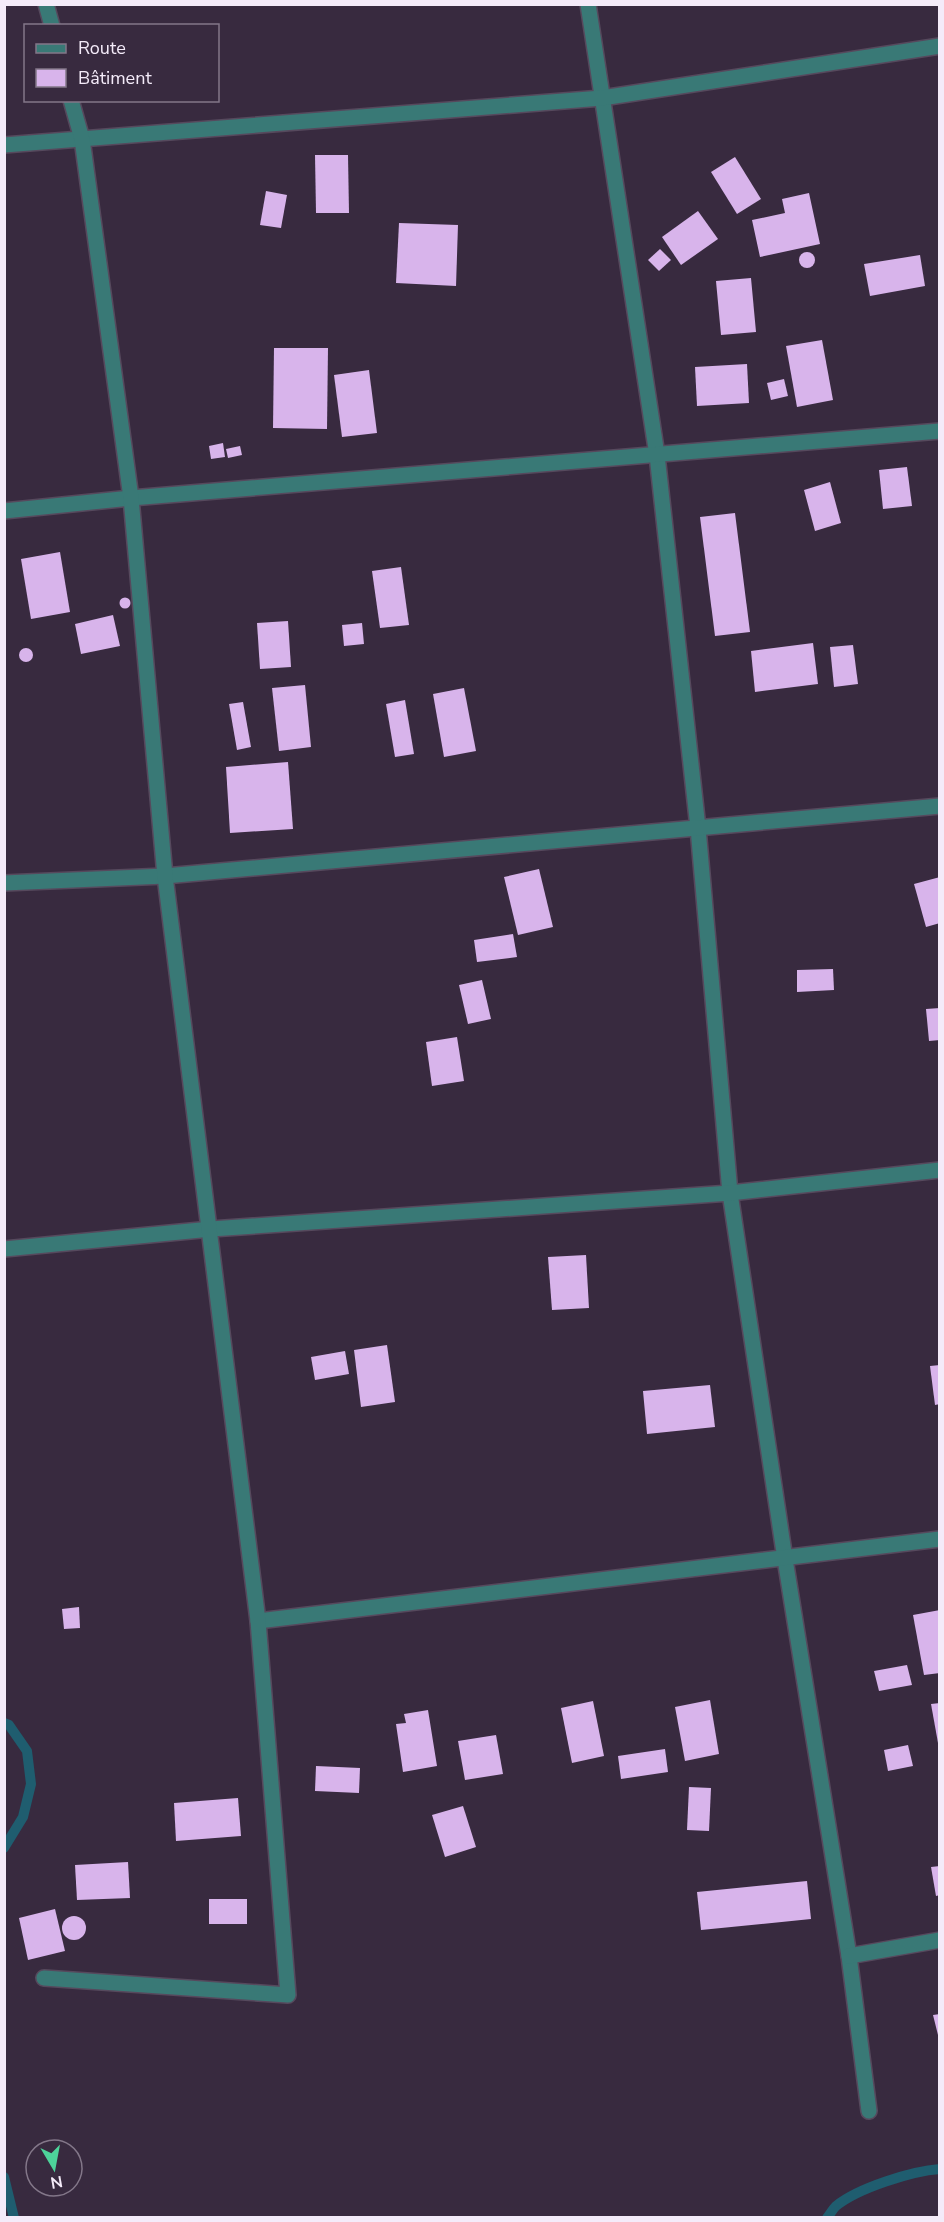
<svg xmlns="http://www.w3.org/2000/svg" width="944" height="2222" viewBox="0 0 944 2222" font-family="'Nunito Sans',sans-serif">
	<rect width="100%" height="100%" fill="#382a3f"/>
	<g fill="none" stroke-linecap="round" stroke-linejoin="round">
		<!-- stream -->
		<g stroke="#1f5d6f" stroke-width="10">
			<path d="M4,1723L9,1725L27,1751L31,1784L23,1817L4,1848"/>
			<path d="M4,2177L14,2218"/>
			<path d="M827,2218C830,2214 833,2209 836,2206C858,2188 912,2171 940,2169"/>
		</g>
	</g>
	<!-- building -->
	<g fill="#d8b4eb">
		<path d="M315,155H348L349,213H316Z"/>
		<path d="M735,157L761,199L737,214L711,172Z"/>
		<path d="M266,191L287,195L281,228L260,225Z"/>
		<path d="M809,193L820,244L760,257L752,220L785,213L782,199Z"/>
		<path d="M698,211L718,239L681,265L662,237Z"/>
		<path d="M399,223L458,225L456,286L396,283Z"/>
		<path d="M660,249L671,260L659,271L648,260Z"/>
		<circle cx="807" cy="260" r="8"/>
		<path d="M920,255L925,286L870,296L864,264Z"/>
		<path d="M751,278L756,332L721,335L716,281Z"/>
		<path d="M822,340L833,400L797,407L786,346Z"/>
		<path d="M274,348H328L327,429L273,428Z"/>
		<path d="M747,364L749,403L697,406L695,367Z"/>
		<path d="M369,370L377,433L342,437L334,375Z"/>
		<path d="M784,379L788,396L771,400L767,383Z"/>
		<path d="M223,443L225,457L211,459L209,446Z"/>
		<path d="M240,446L242,455L228,458L226,449Z"/>
		<path d="M907,467L912,506L883,509L879,470Z"/>
		<path d="M830,482L841,523L815,531L804,490Z"/>
		<path d="M735,513L750,632L715,636L700,517Z"/>
		<path d="M60,552L70,612L31,619L21,559Z"/>
		<path d="M401,567L409,625L380,628L372,571Z"/>
		<circle cx="125" cy="603" r="5.5"/>
		<path d="M113,615L120,646L81,654L75,624Z"/>
		<path d="M288,621L291,667L260,669L257,623Z"/>
		<path d="M362,623L364,644L344,646L342,625Z"/>
		<path d="M813,643L818,684L755,692L751,651Z"/>
		<path d="M853,645L858,684L834,687L830,647Z"/>
		<circle cx="26" cy="655" r="7"/>
		<path d="M305,685L311,747L279,751L272,688Z"/>
		<path d="M464,688L476,751L444,757L433,694Z"/>
		<path d="M405,700L414,754L395,757L386,704Z"/>
		<path d="M243,702L251,747L237,750L229,704Z"/>
		<path d="M288,762L293,829L230,833L226,767Z"/>
		<path d="M539,869L553,927L518,935L504,877Z"/>
		<path d="M940,877V923L926,927L914,884Z"/>
		<path d="M513,934L517,957L477,962L474,940Z"/>
		<path d="M833,969L834,990L797,992V970Z"/>
		<path d="M482,980L491,1019L468,1024L459,985Z"/>
		<path d="M940,1008V1040L929,1041L926,1009Z"/>
		<path d="M457,1037L464,1081L432,1086L426,1042Z"/>
		<path d="M586,1255L589,1308L552,1310L548,1257Z"/>
		<path d="M387,1345L395,1402L361,1407L354,1350Z"/>
		<path d="M345,1351L349,1374L315,1380L311,1357Z"/>
		<path d="M940,1365V1404L935,1405L930,1366Z"/>
		<path d="M710,1385L715,1427L647,1434L643,1391Z"/>
		<path d="M79,1607L80,1628L64,1629L62,1609Z"/>
		<path d="M940,1610V1673L924,1675L913,1615Z"/>
		<path d="M907,1665L912,1685L879,1691L874,1671Z"/>
		<path d="M710,1700L719,1754L685,1761L675,1707Z"/>
		<path d="M593,1701L604,1756L572,1763L561,1708Z"/>
		<path d="M940,1703V1743H938L931,1704Z"/>
		<path d="M428,1710L437,1766L403,1772L396,1724L406,1723L404,1714Z"/>
		<path d="M496,1735L503,1774L465,1780L458,1741Z"/>
		<path d="M908,1745L913,1766L888,1771L884,1750Z"/>
		<path d="M665,1749L668,1772L621,1779L618,1756Z"/>
		<path d="M316,1766L360,1768L359,1793L315,1791Z"/>
		<path d="M689,1787L711,1788L709,1831L687,1830Z"/>
		<path d="M238,1798L241,1836L176,1841L174,1803Z"/>
		<path d="M463,1806L476,1847L445,1857L432,1815Z"/>
		<path d="M128,1862L130,1898L77,1900L75,1865Z"/>
		<path d="M940,1866V1895L936,1896L931,1867Z"/>
		<path d="M807,1881L811,1919L701,1930L697,1892Z"/>
		<rect x="209" y="1899" width="38" height="25"/>
		<path d="M55,1909L65,1951L28,1960L19,1918Z"/>
		<circle cx="74" cy="1928" r="12"/>
		<path d="M940,2014V2039H939L933,2015Z"/>
	</g>
	<g fill="none" stroke-linecap="round" stroke-linejoin="round">
		<defs>
			<g id="minor">
				<path d="M46,4L52,26"/>
				<path d="M588,4L657,455L698,828L730,1193L785,1559L849,1956L869,2111"/>
				<path d="M4,145L602,98L940,46"/>
				<path d="M4,511L131,498L940,431"/>
				<path d="M4,883L165,876L940,806"/>
				<path d="M4,1249L211,1229L730,1193L940,1170"/>
				<path d="M258,1621L940,1539"/>
				<path d="M849,1956L940,1940"/>
				<path d="M44,1978L288,1995L258,1621L165,876L131,498L82,139L71,100"/>
			</g>
		</defs>
		<!-- minor casing -->
		<use href="#minor" stroke="#56495d" stroke-width="18"/>
		<!-- minor -->
		<use href="#minor" stroke="#397976" stroke-width="15"/>
	</g>
	<!-- border -->
	<rect width="944" height="2222" fill="none" stroke="#f4ebf9" stroke-width="12"/>
	<!-- legend -->
	<rect x="24" y="24" width="195" height="78" fill="#382a3f" stroke="#837789" stroke-width="1.5"/>
	<rect x="36" y="44" width="30" height="9" fill="#397976" stroke="#837789" stroke-width="1.5"/>
	<text x="78" y="54" font-size="18" fill="#f4ebf9">Route</text>
	<rect x="36" y="69" width="30" height="18" fill="#d8b4eb" stroke="#837789" stroke-width="1.5"/>
	<text x="78" y="84" font-size="18" fill="#f4ebf9">Bâtiment</text>
	<!-- north arrow -->
	<g transform="translate(54 2168) rotate(170)"><circle r="28" fill="#382a3f" stroke="#837789" stroke-width="1.5"/>
	<path d="M0-4.5L10 22L0 15L-10 22Z" fill="#4dd39a"/>
	<text y="-9" font-size="16" font-weight="bold" text-anchor="middle" fill="#f4ebf9">N</text>
	</g>
</svg>
